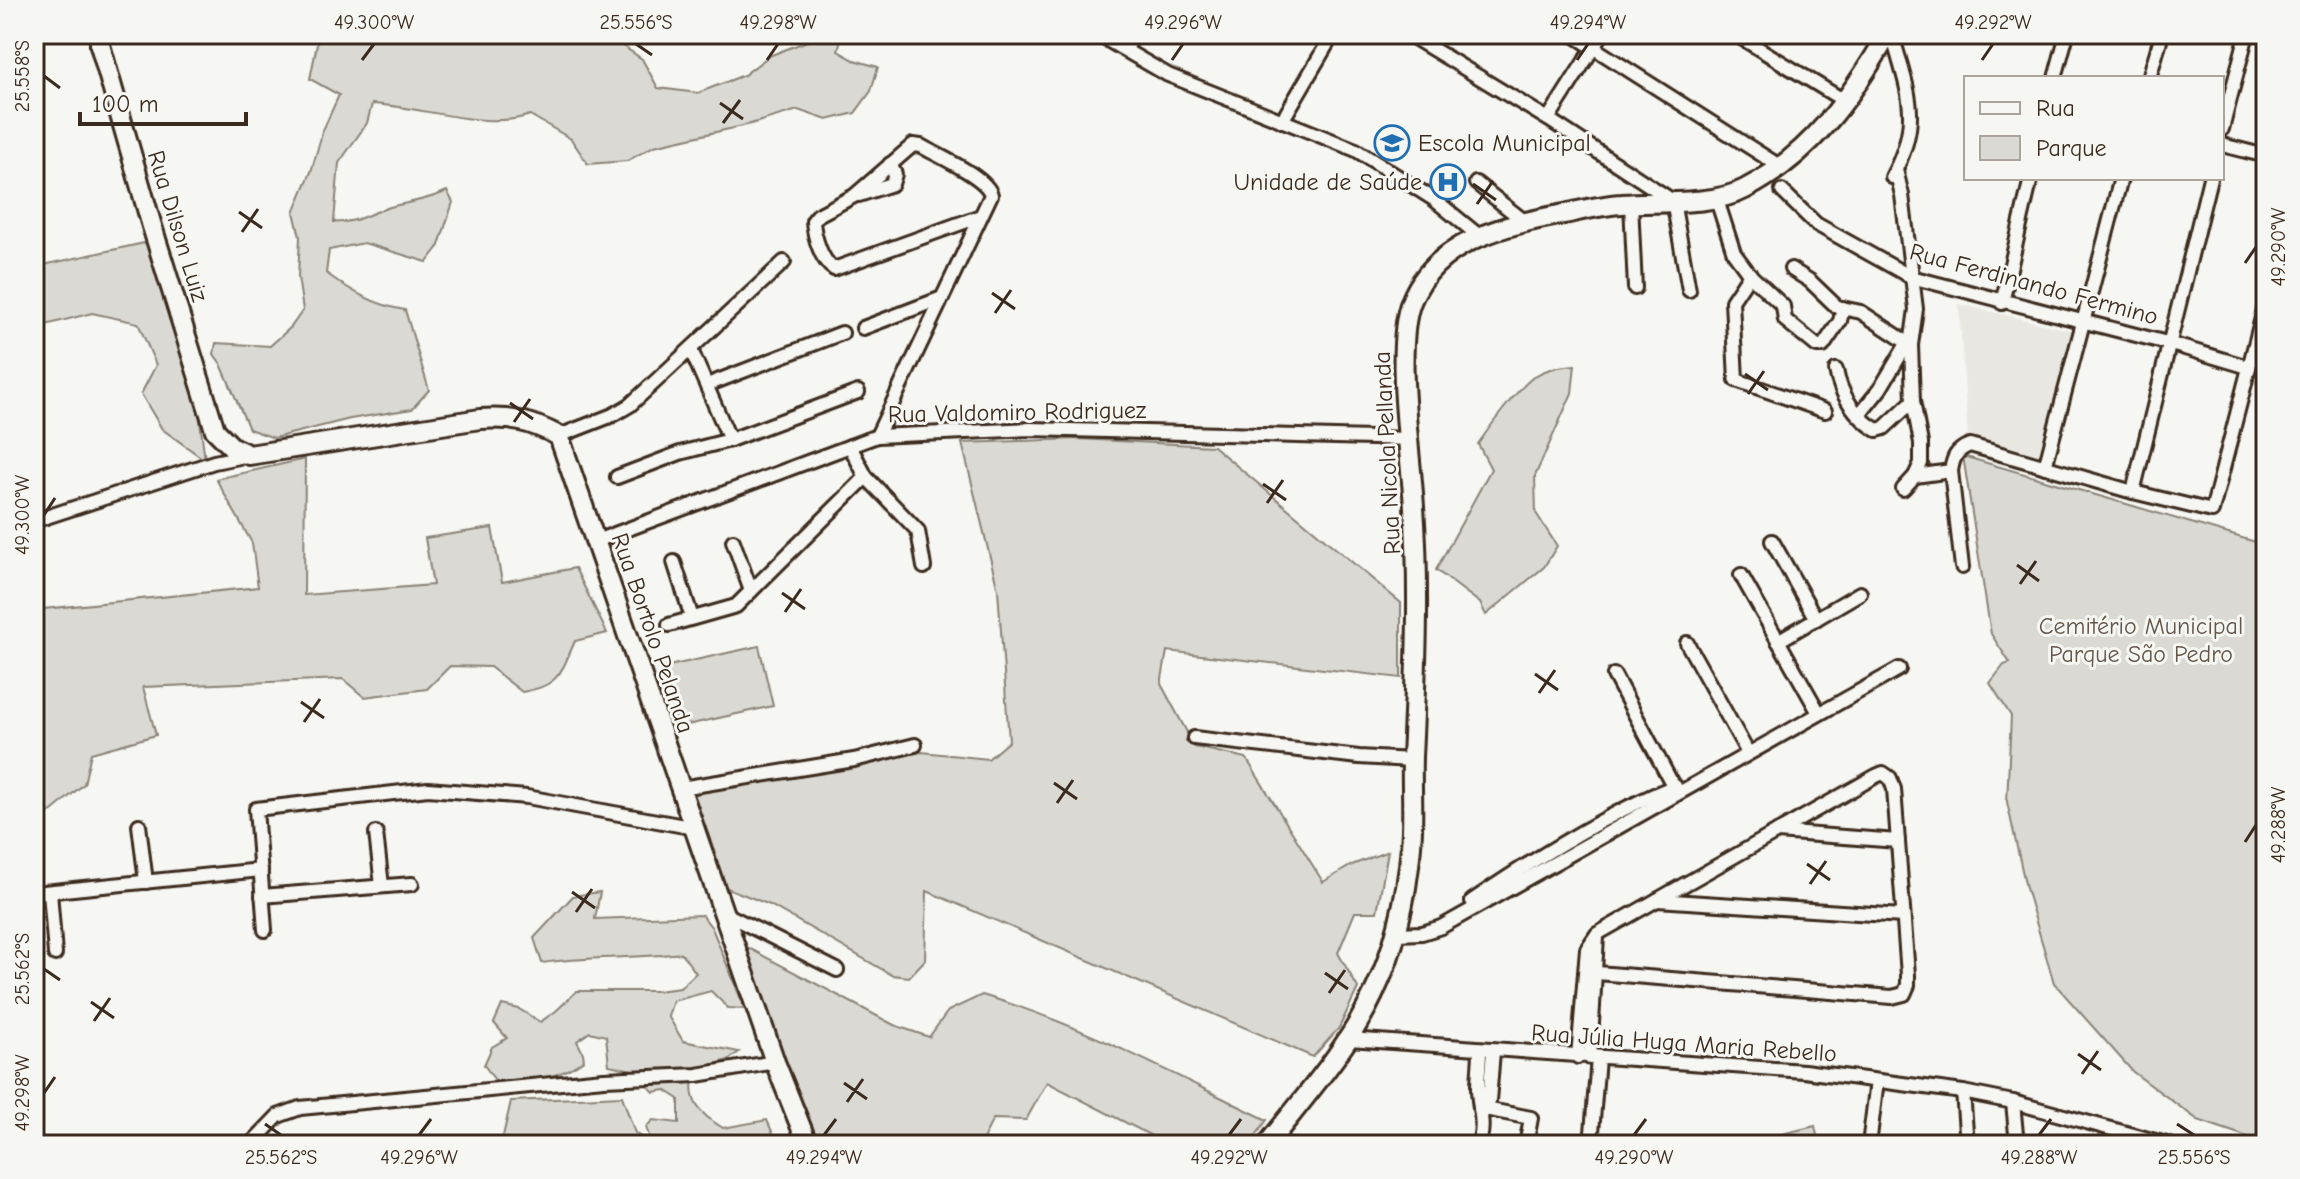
<svg xmlns="http://www.w3.org/2000/svg" width="2300" height="1179" viewBox="0 0 2300 1179" font-family="'Comic Neue',sans-serif">
	<rect width="100%" height="100%" fill="#f6f6f2"/>
	<filter id="ink" filterUnits="userSpaceOnUse"><feTurbulence type="fractalNoise" baseFrequency=".0125" numOctaves="2"/><feDisplacementMap in="SourceGraphic" scale="16" xChannelSelector="R" yChannelSelector="G"/><feConvolveMatrix kernelMatrix="1 2 1 2 8 2 1 2 1" color-interpolation-filters="sRGB"/></filter>
	<g filter="url(#ink)">
		<!-- built -->
		<path fill="#e8e7e2" d="M1959,304L2073,331L2038,457L1968,438Z"/>
		<!-- green -->
		<g fill="#dad9d3" stroke="#8a8278" stroke-width="2">
			<path d="M319,34H605L642,59L658,88L698,93L744,75L769,56L810,40L812,34H842L838,51L854,60L878,67L871,91L855,113L827,120L798,110L747,125L654,146L627,161L588,164L571,139L530,115C486,131 419,106 372,104L367,123L339,163L334,222C356,224 369,213 390,207C410,202 429,200 447,191L453,202L438,248L427,262L364,243L329,250L326,273C351,291 374,305 405,310L429,390L412,409L350,419L274,438L249,429L221,364L214,354L216,343L270,346L291,327L303,310L298,277L300,237L294,212L311,172L323,130L339,95L310,79Z"/>
			<path d="M149,242L173,328L198,405L205,460L162,429L141,394L156,365L138,323L92,313L34,328V267Z"/>
			<path d="M1575,365L1572,393L1535,476L1536,513L1557,546L1544,567L1486,615L1480,603L1436,570L1491,469L1478,444C1492,424 1513,394 1532,378C1544,369 1561,366 1575,365Z"/>
			<path d="M1078,439L1213,446L1401,603V678L1167,651L1161,684L1195,747L1246,758L1323,882L1352,865L1388,851L1377,912H1355L1338,953L1358,988L1339,1028L1313,1057L927,891L925,960L909,977L892,975L770,905L722,886L686,791L922,752L988,759L1009,741L998,590L962,443Z"/>
			<path d="M1963,456L2266,545V1143L2198,1120L2133,1072L2054,983L2026,888L2007,802L2011,716L1990,683L2004,665L2010,663L1991,634Z"/>
			<path d="M305,459L304,595L433,585L425,538L492,528L502,582L575,568L607,633L575,641C561,673 559,686 522,692L490,667L450,666L427,689L364,697L343,679L143,687L156,735L91,753L84,784L52,811L34,819V610L258,587L252,543L216,479Z"/>
			<path d="M759,646L773,706L678,727L664,667Z"/>
			<path d="M600,892L595,919L702,915L712,928L745,1009L728,1008L711,991L673,1001L668,1016L683,1041L739,1052L728,1060L695,1070C686,1100 699,1114 723,1128L767,1120L778,1145H656L649,1136L646,1127L653,1120L679,1123V1099L665,1090L654,1092L632,1070L609,1065L606,1036L590,1032L577,1041L583,1053L584,1060C554,1081 532,1080 497,1083L484,1065L492,1047L507,1038L494,1023L502,1005L519,1009L540,1022L556,1011L577,991H657L680,988L696,973L681,953C635,959 588,956 542,963L534,938L573,896Z"/>
			<path d="M741,944L894,1025L929,1037L948,1011L982,995C1080,1023 1176,1076 1267,1120L1249,1145H1169L1047,1082L1026,1120L993,1119L980,1145H810Z"/>
			<path d="M622,1096L635,1133L653,1145H501L511,1101Z"/>
			<path d="M1815,1126L1819,1145H1686L1753,1141Z"/>
		</g>
		<g fill="none" stroke-linecap="round" stroke-linejoin="round">
			<defs>
				<g id="street">
					<path d="M1097,34L1168,75L1356,150L1435,200L1479,236"/>
					<path d="M1408,34L1548,119L1673,201L1689,290"/>
					<path d="M1572,34L1781,167"/>
					<path d="M1735,34L1846,102"/>
					<path d="M1892,34C1908,93 1923,119 1892,177"/>
					<path d="M1126,50L1133,34"/>
					<path d="M2055,78L2067,34"/>
					<path d="M2149,78L2162,34"/>
					<path d="M1548,119L1602,34"/>
					<path d="M1282,121L1333,34"/>
					<path d="M2222,129L2247,34"/>
					<path d="M2222,145L2266,156"/>
					<path d="M1896,170L1902,195L1916,309L1911,345L1913,401L1921,443V463L1915,476L1903,489"/>
					<path d="M1476,183L1524,221"/>
					<path d="M1782,191L1816,224L1911,277L2171,344L2248,367"/>
					<path d="M859,195L892,184L895,174L890,164"/>
					<path d="M1716,197L1734,253L1751,276L1783,306L1785,320L1817,346H1823L1840,321L1843,308"/>
					<path d="M1631,203L1635,288"/>
					<path d="M1791,269L1810,281L1837,307L1861,312L1911,345"/>
					<path d="M1750,274L1732,301L1736,380L1825,411"/>
					<path d="M2002,303L2031,178"/>
					<path d="M863,328L942,298"/>
					<path d="M691,350L730,440"/>
					<path d="M1836,370C1840,394 1856,418 1877,430L1884,428L1913,401"/>
					<path d="M707,385L842,333"/>
					<path d="M1859,415L1880,389L1908,342"/>
					<path d="M559,436L613,415L630,405L784,262"/>
					<path d="M877,436L991,195C987,177 938,156 921,146L913,145L854,196L818,215L813,221C814,236 821,261 834,269L978,217"/>
					<path d="M2045,467L2121,178"/>
					<path d="M1951,471L1962,567"/>
					<path d="M1915,476L1951,471C1953,458 1956,450 1970,445L2133,492L2212,511L2266,302"/>
					<path d="M617,477L680,453L730,440L858,392"/>
					<path d="M866,477L918,531L924,567"/>
					<path d="M2133,492L2210,178"/>
					<path d="M34,521L214,462L249,455"/>
					<path d="M596,541L877,436L1030,429L1410,439"/>
					<path d="M733,541L751,591"/>
					<path d="M1772,541L1816,619"/>
					<path d="M674,562L692,618"/>
					<path d="M1741,575L1819,713"/>
					<path d="M669,625L736,606L866,477L850,446"/>
					<path d="M1778,641L1860,593"/>
					<path d="M1687,643L1748,753"/>
					<path d="M1614,675L1677,793"/>
					<path d="M1194,738L1359,757L1412,760"/>
					<path d="M681,788L854,760L915,745"/>
					<path d="M139,825L146,882"/>
					<path d="M1777,832L1898,841"/>
					<path d="M376,833L382,886"/>
					<path d="M50,892L55,954"/>
					<path d="M34,893L261,870"/>
					<path d="M262,896L412,884"/>
					<path d="M1657,900L1903,916"/>
					<path d="M1472,901C1531,861 1609,812 1675,786"/>
					<path d="M724,913L837,970"/>
					<path d="M265,930L256,809L428,789L527,797L695,828"/>
					<path d="M1397,934L1422,933L1441,927L1899,669"/>
					<path d="M1349,1039L1804,1071L1963,1092L2013,1102L2170,1145"/>
					<path d="M1578,1057L1587,949L1597,934L1876,776L1883,773L1890,778L1894,789L1908,975V985L1904,994L1892,997L1585,972"/>
					<path d="M1590,1058L1597,937"/>
					<path d="M1963,1092L1967,1145"/>
					<path d="M2013,1102L2017,1145"/>
					<path d="M1480,1108L1531,1118L1526,1145"/>
					<path d="M1482,1114L1489,1101L1493,1051"/>
					<path d="M250,1145L278,1116L300,1108L604,1079L697,1075L775,1062"/>
					<path d="M1477,1145C1487,1128 1478,1107 1478,1088C1478,1076 1480,1063 1480,1050"/>
					<path d="M1591,1145L1598,1058"/>
					<path d="M1869,1145L1877,1081"/>
				</g>
				<g id="secondary">
					<path d="M100,34V45L151,223L215,430L232,447L249,455L480,419C513,417 530,421 559,436L775,1062L808,1145"/>
					<path d="M1267,1145C1304,1097 1347,1050 1373,995C1395,949 1407,896 1411,846C1414,816 1411,787 1412,757C1416,674 1420,591 1414,507C1411,455 1394,347 1411,302C1435,240 1506,225 1564,214C1583,210 1602,205 1622,204C1658,201 1713,206 1745,189C1811,155 1852,96 1888,34"/>
				</g>
			</defs>
			<!-- street casing -->
			<use href="#street" stroke="#3b2a1e" stroke-width="18"/>
			<!-- secondary casing -->
			<use href="#secondary" stroke="#3b2a1e" stroke-width="24"/>
			<!-- street -->
			<use href="#street" stroke="#f6f6f2" stroke-width="12"/>
			<!-- secondary -->
			<use href="#secondary" stroke="#f6f6f2" stroke-width="18"/>
		</g>
	</g>
	<!-- ticks -->
	<path fill="none" stroke="#3b2a1e" stroke-width="3" d="M636,44L652,55M362,60L374,44M767,60L778,44M1172,60L1183,44M1577,60L1588,44M1982,60L1993,44M44,76L60,88M720,103L743,119M723,123L740,100M1473,184L1496,200M1477,204L1493,181M239,212L262,228M242,232L258,209M2245,263L2256,247M992,293L1015,309M995,313L1011,290M1745,374L1768,390M1748,394L1764,371M510,403L533,419M514,422L530,399M1263,484L1286,500M1267,503L1283,480M44,515L55,498M2017,565L2039,581M2020,584L2036,561M782,593L805,609M785,612L801,589M1535,674L1558,690M1539,693L1555,670M301,702L324,718M304,722L320,699M1054,783L1077,799M1057,803L1073,780M2245,842L2256,825M1807,864L1830,880M1810,884L1826,861M572,892L595,908M576,912L592,889M44,969L60,980M1325,973L1348,989M1329,993L1345,970M91,1002L114,1018M94,1021L110,998M2078,1054L2101,1070M2082,1074L2098,1051M844,1083L867,1099M44,1093L55,1077M847,1102L863,1079M265,1124L281,1135M2177,1124L2194,1135M419,1135L431,1119M824,1135L836,1119M1229,1135L1241,1119M1634,1135L1646,1119M2039,1135L2051,1119"/>
	<!-- icons -->
	<defs>
		<symbol id="school-ring" viewBox="-11 -11 22 22"><circle r="9.5" fill="#f6f6f2" stroke="#1f6fb2" stroke-width="1.5"/><path d="M0-5L7-2L0 1L-7-2ZM-4 1L0 2.5L4 1V4Q0 6-4 4Z" fill="#1f6fb2"/></symbol>
		<symbol id="hospital-ring" viewBox="-11 -11 22 22"><circle r="9.5" fill="#f6f6f2" stroke="#1f6fb2" stroke-width="1.5"/><path d="M-5-5h3v3.5h4V-5h3V5h-3V1.5h-4V5h-3Z" fill="#1f6fb2"/></symbol>
	</defs>
	<g fill-rule="evenodd">
		<use href="#school-ring" x="1372" y="123" width="40" height="40"/>
		<use href="#hospital-ring" x="1428" y="162" width="40" height="40"/>
	</g>
	<g text-anchor="middle" stroke-width="6" stroke-linejoin="round" paint-order="stroke">
		<!-- poi labels -->
		<g font-size="24" fill="#3b2a1e" stroke="#f6f6f2" text-anchor="start">
			<text x="1418" y="151">Escola Municipal</text>
			<text x="1422" y="190" text-anchor="end">Unidade de Saúde</text>
		</g>
		<!-- street labels -->
		<g font-size="24" fill="#3b2a1e" stroke="#f6f6f2">
			<text transform="translate(178 226) rotate(73)" y="8">Rua Dilson Luiz</text>
			<text transform="translate(2034 284) rotate(15)" y="8">Rua Ferdinando Fermino</text>
			<text transform="translate(1017 412) rotate(-1)" y="8">Rua Valdomiro Rodriguez</text>
			<text transform="translate(1387 453) rotate(-93)" y="8">Rua Nicola Pellanda</text>
			<text transform="translate(653 633) rotate(71)" y="8">Rua Bortolo Pelanda</text>
			<text transform="translate(1684 1043) rotate(4)" y="8">Rua Júlia Huga Maria Rebello</text>
		</g>
		<!-- park labels -->
		<g font-size="24" fill="#63564b" stroke="#f6f6f2">
			<text x="2141" y="634">Cemitério Municipal<tspan x="2141" dy="28">Parque São Pedro</tspan></text>
		</g>
	</g>
	<!-- margin -->
	<rect width="2300" height="1179" fill="none" stroke="#f6f6f2" stroke-width="88"/>
	<!-- legend -->
	<rect x="1964" y="76" width="260" height="104" fill="#f6f6f2" stroke="#aba49d" stroke-width="2"/>
	<rect x="1980" y="102" width="40" height="12" fill="#f6f6f2" stroke="#aba49d" stroke-width="2"/>
	<text x="2036" y="116" font-size="24" fill="#3b2a1e">Rua</text>
	<rect x="1980" y="136" width="40" height="24" fill="#dad9d3" stroke="#aba49d" stroke-width="2"/>
	<text x="2036" y="156" font-size="24" fill="#3b2a1e">Parque</text>
	<!-- scale -->
	<path d="M80 112v12h166v-12" fill="none" stroke="#3b2a1e" stroke-width="4"/>
	<text x="92" y="112" font-size="24" fill="#3b2a1e" stroke="#f6f6f2" stroke-width="6" paint-order="stroke">100 m</text>
	<rect x="44" y="44" width="2212" height="1091" fill="none" stroke="#3b2a1e" stroke-width="3"/>
	<g font-size="20" text-anchor="middle" fill="#3b2a1e">
		<text x="374" y="29">49.300°W</text>
		<text x="636" y="29">25.556°S</text>
		<text x="778" y="29">49.298°W</text>
		<text x="1183" y="29">49.296°W</text>
		<text x="1588" y="29">49.294°W</text>
		<text x="1993" y="29">49.292°W</text>
		<text transform="translate(22 76) rotate(-90)" y="7">25.558°S</text>
		<text transform="translate(2278 247) rotate(-90)" y="7">49.290°W</text>
		<text transform="translate(22 515) rotate(-90)" y="7">49.300°W</text>
		<text transform="translate(2278 825) rotate(-90)" y="7">49.288°W</text>
		<text transform="translate(22 969) rotate(-90)" y="7">25.562°S</text>
		<text transform="translate(22 1093) rotate(-90)" y="7">49.298°W</text>
		<text x="281" y="1164">25.562°S</text>
		<text x="419" y="1164">49.296°W</text>
		<text x="824" y="1164">49.294°W</text>
		<text x="1229" y="1164">49.292°W</text>
		<text x="1634" y="1164">49.290°W</text>
		<text x="2039" y="1164">49.288°W</text>
		<text x="2194" y="1164">25.556°S</text>
	</g>
</svg>
